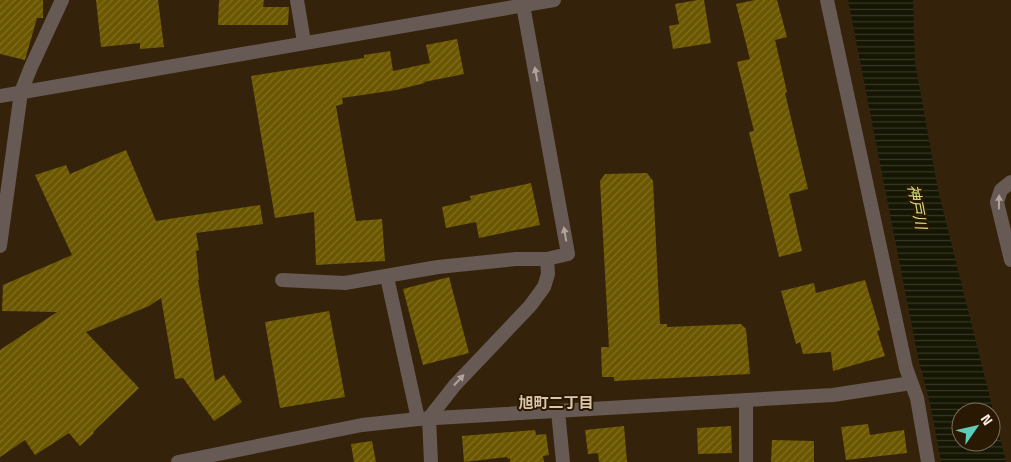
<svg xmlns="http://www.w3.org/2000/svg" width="1011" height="462" viewBox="0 0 1011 462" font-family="'Titillium Web','Noto Sans JP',sans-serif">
	<defs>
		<pattern id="water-rules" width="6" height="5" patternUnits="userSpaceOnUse" patternTransform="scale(1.25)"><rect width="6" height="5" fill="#141602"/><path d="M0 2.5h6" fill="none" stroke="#373827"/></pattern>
		<pattern id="building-hatch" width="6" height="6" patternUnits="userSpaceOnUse" patternTransform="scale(1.25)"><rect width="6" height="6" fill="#6b5700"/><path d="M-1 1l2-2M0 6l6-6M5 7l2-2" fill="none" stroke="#816f25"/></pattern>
	</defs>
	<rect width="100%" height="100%" fill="#35220b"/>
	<!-- water -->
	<path fill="url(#water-rules)" fill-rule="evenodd" d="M848,0H913L915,62L938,190L1006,462H941L930,403L919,362ZM961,412H991V442H961Z"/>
	<!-- building -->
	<g fill="url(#building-hatch)">
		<path d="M0,0H43V18H37L25,60L0,54Z"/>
		<path d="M96,0H158L164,47L140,49V43L101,47Z"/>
		<path d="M219,0H264L263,7H289L288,25H218Z"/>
		<path d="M698,0H704L711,43L673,49L669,26L679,24L675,4Z"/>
		<path d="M755,0H777L787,37L775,40L787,92L785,93L808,189L789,194L802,251L779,257L749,132L754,131L737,62L750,59L736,4Z"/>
		<path d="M457,39L464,74L424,82L425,83L396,90L342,98L343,104L336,106L356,221L382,219L385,261L316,265L314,212L275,218L251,76L364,58V55L390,51L393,71L430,63L426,45Z"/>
		<path d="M126,150L156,221L260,205L263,224L196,233L199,250L196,251L199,280H198L215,381L224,375L242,402L214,421L183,378L175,379L161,298L149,306L86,332L139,388L93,432L94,433L80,446L69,433L35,455L25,440L0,457V350L57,312L2,311L3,285L72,255L35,175L66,165L70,174Z"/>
		<path d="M647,173L653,181L660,324H667V327L741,324L746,329L750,374L614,381V377H602L601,347H609L600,181L605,174Z"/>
		<path d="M531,183L540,225L479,238L476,222L446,228L442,207L471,200L470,196Z"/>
		<path d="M449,277L469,353L423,365L403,289Z"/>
		<path d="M865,280L880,330L877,331L885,356L833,371L831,352L803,354L800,342L796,344L781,291L814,283L816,293Z"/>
		<path d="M329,311L345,397L280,408L265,322Z"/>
		<path d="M868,424L870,435L904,430L907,453L846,460L841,427Z"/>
		<path d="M624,426L627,462H599L598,453L588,454L585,430Z"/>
		<path d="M731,426L732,453L698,454L697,428Z"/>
		<path d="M535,430L536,435L546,434L549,455L543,456L544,462H510V458L508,459L507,457L464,462L462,436Z"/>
		<path d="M772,440L814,441V462H771Z"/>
		<path d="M372,441L376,462H354L351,444Z"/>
	</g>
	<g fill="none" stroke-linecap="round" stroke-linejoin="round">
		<!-- minor -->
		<g stroke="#675953" stroke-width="14">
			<path d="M297,0L304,42"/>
			<path d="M827,0L906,368L917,398L928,462"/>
			<path d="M1011,182L1001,190L997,202L1011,260"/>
			<path d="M0,246L21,92L31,67L62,0"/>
			<path d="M387,277L418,419"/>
			<path d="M282,280L345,283L438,267L516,259H547"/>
			<path d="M558,411L563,462"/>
			<path d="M431,462L429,418L455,385L530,306L544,287L548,274L547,259L568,254L523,5"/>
			<path d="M746,462V400"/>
		</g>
		<!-- tertiary -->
		<g stroke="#675953" stroke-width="14">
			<path d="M0,96L554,0"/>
			<path d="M178,462L362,425L418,419L833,395L911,383"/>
		</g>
	</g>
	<!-- one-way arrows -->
	<defs><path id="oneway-solid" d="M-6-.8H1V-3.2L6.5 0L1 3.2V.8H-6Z" transform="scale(1.25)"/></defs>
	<g fill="#b2a49a">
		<use href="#oneway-solid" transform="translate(536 74) rotate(-100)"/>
		<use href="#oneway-solid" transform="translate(999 202) rotate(-89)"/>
		<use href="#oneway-solid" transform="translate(565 234) rotate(-100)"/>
		<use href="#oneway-solid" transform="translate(459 380) rotate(-47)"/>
	</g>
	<g text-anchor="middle" stroke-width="4" stroke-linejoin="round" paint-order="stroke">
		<!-- water labels -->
		<g font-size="15" font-style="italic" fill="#d8e480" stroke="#2a1902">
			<text transform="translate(917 207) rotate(79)" y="5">神戸川</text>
		</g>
		<!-- neighbourhood labels -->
		<g font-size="15" font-weight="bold" fill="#ddc5aa" stroke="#2a1902">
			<text x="556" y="408">旭町二丁目</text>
		</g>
	</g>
	<!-- north arrow -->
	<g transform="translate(976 427) rotate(56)"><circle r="24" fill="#2a1902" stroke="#7e6f5c"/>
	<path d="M0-4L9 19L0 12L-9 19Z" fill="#5bcebb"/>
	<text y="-8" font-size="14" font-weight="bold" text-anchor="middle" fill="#fdf0e2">N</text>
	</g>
</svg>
